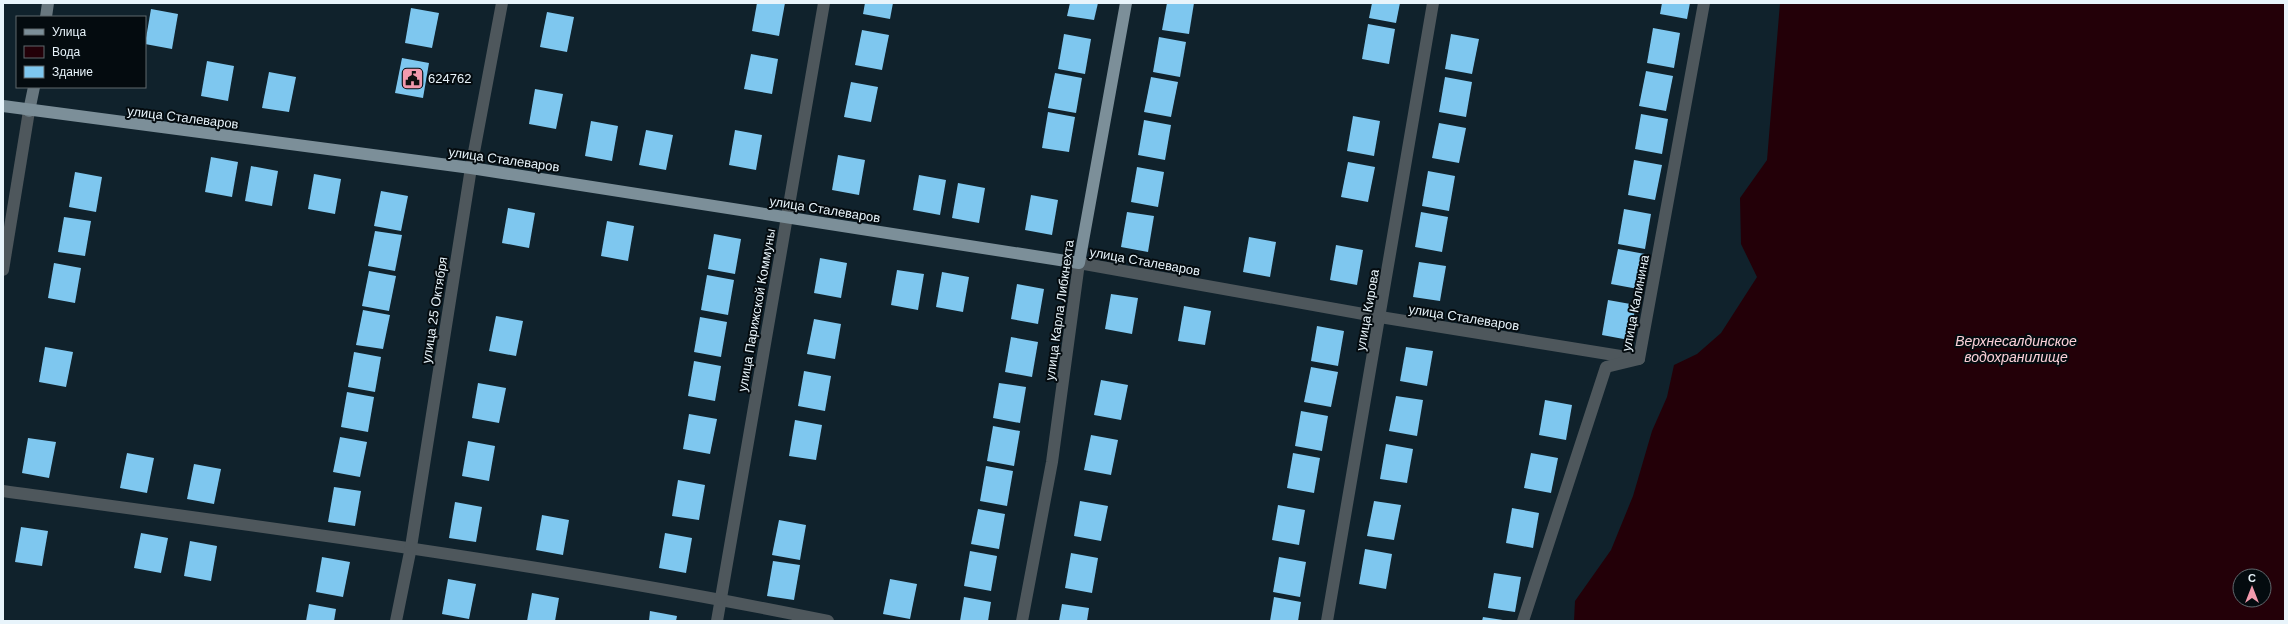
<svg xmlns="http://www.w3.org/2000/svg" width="2288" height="624" viewBox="0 0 2288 624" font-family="Arial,sans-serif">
	<rect width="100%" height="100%" fill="#10222c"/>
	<!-- water -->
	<path fill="#230008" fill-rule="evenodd" d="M1780,3H2285V621H1574L1575,601L1611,550L1633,496L1652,431L1667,397L1674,365L1697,354L1721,333L1757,277L1741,244L1740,198L1767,160ZM2240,576H2264V600H2240Z"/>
	<!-- building -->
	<g fill="#7ec7ef">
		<path d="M757,3H785L779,36L752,31Z"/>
		<path d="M865,3H893L890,19L863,14Z"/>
		<path d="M1070,3H1098L1094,20L1067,16Z"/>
		<path d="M1167,3H1194L1189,34L1162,30Z"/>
		<path d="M1372,3H1400L1396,23L1369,18Z"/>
		<path d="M1662,3H1690L1687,19L1660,14Z"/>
		<path d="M411,8L439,13L432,48L405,43Z"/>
		<path d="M151,9L178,14L172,49L145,44Z"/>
		<path d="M547,12L574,17L567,52L540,47Z"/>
		<path d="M1368,24L1395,29L1389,64L1362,59Z"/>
		<path d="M1653,28L1680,33L1674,68L1647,63Z"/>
		<path d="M862,30L889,35L882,70L855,65Z"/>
		<path d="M1064,34L1091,39L1085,74L1058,69Z"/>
		<path d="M1451,34L1479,39L1472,74L1445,69Z"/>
		<path d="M1159,37L1186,42L1180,77L1153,72Z"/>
		<path d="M751,54L778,59L772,94L744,89Z"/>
		<path d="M402,58L429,63L423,98L395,93Z"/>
		<path d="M207,61L234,66L228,101L201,96Z"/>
		<path d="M1646,71L1673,76L1666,111L1639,106Z"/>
		<path d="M269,72L296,77L289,112L262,108Z"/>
		<path d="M1055,73L1082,78L1076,113L1048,108Z"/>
		<path d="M1151,77L1178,82L1171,117L1144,112Z"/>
		<path d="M1445,77L1472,82L1466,117L1439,112Z"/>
		<path d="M851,82L878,87L871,122L844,117Z"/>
		<path d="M535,89L563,94L556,129L529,124Z"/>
		<path d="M1048,112L1075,117L1069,152L1042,148Z"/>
		<path d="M1641,114L1668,119L1662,154L1635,149Z"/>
		<path d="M1353,116L1380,121L1374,156L1347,151Z"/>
		<path d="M1144,120L1171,125L1165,160L1138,155Z"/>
		<path d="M591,121L618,126L612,161L585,156Z"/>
		<path d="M1439,123L1466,128L1459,163L1432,158Z"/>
		<path d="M646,130L673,135L666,170L639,165Z"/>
		<path d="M735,130L762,135L756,170L729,165Z"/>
		<path d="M838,155L865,160L859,195L832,190Z"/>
		<path d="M211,157L238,162L232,197L205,192Z"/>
		<path d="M1634,160L1662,165L1655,200L1628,195Z"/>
		<path d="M1348,162L1375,167L1368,202L1341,197Z"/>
		<path d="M251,166L278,171L272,206L245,201Z"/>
		<path d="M1137,167L1164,172L1158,207L1131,202Z"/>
		<path d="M1428,171L1455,176L1449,211L1422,206Z"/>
		<path d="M75,172L102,177L96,212L69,207Z"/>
		<path d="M314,174L341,179L335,214L308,209Z"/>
		<path d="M919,175L946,180L940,215L913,210Z"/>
		<path d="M958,183L985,188L979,223L952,218Z"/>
		<path d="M381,191L408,196L401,231L374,226Z"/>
		<path d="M1031,195L1058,200L1052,235L1025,230Z"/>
		<path d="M508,208L535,213L529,248L502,243Z"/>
		<path d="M1624,209L1651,214L1645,249L1618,244Z"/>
		<path d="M1127,212L1154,216L1148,252L1121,247Z"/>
		<path d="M1421,212L1448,217L1442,252L1415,247Z"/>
		<path d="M64,217L91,221L85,256L58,252Z"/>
		<path d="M607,221L634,226L628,261L601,256Z"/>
		<path d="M375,231L402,235L395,271L368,266Z"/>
		<path d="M714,234L741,239L735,274L708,269Z"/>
		<path d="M1249,237L1276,242L1270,277L1243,272Z"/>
		<path d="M1336,245L1363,250L1357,285L1330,280Z"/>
		<path d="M1618,249L1645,254L1638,289L1611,284Z"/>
		<path d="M820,258L847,263L841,298L814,293Z"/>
		<path d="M1419,262L1446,266L1440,301L1413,297Z"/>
		<path d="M54,263L81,268L75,303L48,298Z"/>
		<path d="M897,270L924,274L918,310L891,305Z"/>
		<path d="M369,271L396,276L389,311L362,306Z"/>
		<path d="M942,272L969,277L963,312L936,307Z"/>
		<path d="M707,275L734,280L728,315L701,310Z"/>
		<path d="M1017,284L1044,289L1038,324L1011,319Z"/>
		<path d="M1111,294L1138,298L1132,334L1105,329Z"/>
		<path d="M1608,300L1636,305L1629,340L1602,335Z"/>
		<path d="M1184,306L1211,311L1205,345L1178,341Z"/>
		<path d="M363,310L390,315L383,349L356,345Z"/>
		<path d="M496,316L523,321L516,356L489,351Z"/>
		<path d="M700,317L727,322L721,357L694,352Z"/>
		<path d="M814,319L841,324L835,359L807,354Z"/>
		<path d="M1317,326L1344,331L1338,366L1311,361Z"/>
		<path d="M1011,337L1038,342L1032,377L1005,372Z"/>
		<path d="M45,347L73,352L66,387L39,382Z"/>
		<path d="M1406,347L1433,351L1427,386L1400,381Z"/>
		<path d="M354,352L381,357L375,392L348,387Z"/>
		<path d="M694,361L721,366L715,401L688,396Z"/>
		<path d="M1311,367L1338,372L1331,407L1304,402Z"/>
		<path d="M804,371L831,376L825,411L798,406Z"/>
		<path d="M1101,380L1128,385L1121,420L1094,415Z"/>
		<path d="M478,383L506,388L499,423L472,418Z"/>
		<path d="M999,383L1026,387L1020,423L993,418Z"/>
		<path d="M347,392L374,397L368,432L341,427Z"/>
		<path d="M1396,396L1423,400L1417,436L1389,431Z"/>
		<path d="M1545,400L1572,405L1566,440L1539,435Z"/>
		<path d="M1301,411L1328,416L1322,451L1295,446Z"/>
		<path d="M689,414L717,419L710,454L683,449Z"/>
		<path d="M795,420L822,425L816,460L789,456Z"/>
		<path d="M993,426L1020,431L1014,466L987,461Z"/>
		<path d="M1091,435L1118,440L1111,475L1084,470Z"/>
		<path d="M340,437L367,442L360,477L333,472Z"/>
		<path d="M28,438L56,442L49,478L22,473Z"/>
		<path d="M468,441L495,446L489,481L462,476Z"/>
		<path d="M1386,444L1413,449L1407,483L1380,479Z"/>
		<path d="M127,453L154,458L147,493L120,488Z"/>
		<path d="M1293,453L1320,458L1314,493L1287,488Z"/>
		<path d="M1531,453L1558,458L1551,493L1524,488Z"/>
		<path d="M194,464L221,469L214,504L187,499Z"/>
		<path d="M986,466L1013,471L1007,506L980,501Z"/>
		<path d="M678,480L705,485L699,520L672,516Z"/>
		<path d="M334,487L361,491L355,526L328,522Z"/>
		<path d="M1080,501L1108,506L1101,541L1074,536Z"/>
		<path d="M1374,501L1401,505L1394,540L1367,536Z"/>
		<path d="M455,502L482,507L476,542L449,538Z"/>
		<path d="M1278,505L1305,510L1299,545L1272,540Z"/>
		<path d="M1512,508L1539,513L1533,548L1506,543Z"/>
		<path d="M978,509L1005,514L999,549L971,544Z"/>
		<path d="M542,515L569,520L563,555L536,550Z"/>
		<path d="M779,520L806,525L800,560L772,555Z"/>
		<path d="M21,527L48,531L42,566L15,562Z"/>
		<path d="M141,533L168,538L161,573L134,568Z"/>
		<path d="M665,533L692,538L686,573L659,568Z"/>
		<path d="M190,541L217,546L211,581L184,576Z"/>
		<path d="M1365,549L1392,554L1386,589L1359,584Z"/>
		<path d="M970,551L997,556L991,591L964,586Z"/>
		<path d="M1071,553L1098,558L1092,593L1065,588Z"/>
		<path d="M322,557L350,562L343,597L316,592Z"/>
		<path d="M1279,557L1306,562L1300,597L1273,592Z"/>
		<path d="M773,561L800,565L794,600L767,596Z"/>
		<path d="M1494,573L1521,577L1515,612L1488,608Z"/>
		<path d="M448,579L476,584L469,619L442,614Z"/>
		<path d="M890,579L917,584L910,619L883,614Z"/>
		<path d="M532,593L559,598L555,621H527Z"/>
		<path d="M964,597L991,602L988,621H960Z"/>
		<path d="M1274,597L1301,602L1298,621H1270Z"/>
		<path d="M309,604L336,609L334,621H306Z"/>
		<path d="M1062,604L1089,608L1087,621H1059Z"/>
		<path d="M650,611L677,616L676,621H649Z"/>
		<path d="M1483,617L1503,620V621H1482Z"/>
	</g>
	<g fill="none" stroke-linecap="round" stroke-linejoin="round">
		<!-- minor -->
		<g stroke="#4e575c" stroke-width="12">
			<path d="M3,270L29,111"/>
			<path d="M3,491C279,529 555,565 828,621"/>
			<path d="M396,621L411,547L471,168L502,3"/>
			<path d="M717,621L824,3"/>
			<path d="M1022,621L1052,462L1079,263L1380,317L1639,359"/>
			<path d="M1327,621L1433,3"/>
			<path d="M1523,621L1606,367L1639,359L1704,3"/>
		</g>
		<!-- secondary -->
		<g stroke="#68777f" stroke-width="12">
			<path d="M46,17L48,3"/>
			<path d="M29,111L34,87"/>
		</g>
		<!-- primary -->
		<path stroke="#7c8f99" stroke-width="12" d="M3,106L471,168L1079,263L1126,3"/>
	</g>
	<!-- icons -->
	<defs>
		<symbol id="civic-square" viewBox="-11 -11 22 22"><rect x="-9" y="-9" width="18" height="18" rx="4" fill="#f29aad" stroke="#040b0f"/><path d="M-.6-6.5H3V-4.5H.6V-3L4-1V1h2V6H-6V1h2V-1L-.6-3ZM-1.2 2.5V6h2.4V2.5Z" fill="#111"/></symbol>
	</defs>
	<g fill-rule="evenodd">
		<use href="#civic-square" x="400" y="66" width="25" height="25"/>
	</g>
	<g text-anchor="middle" stroke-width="4" stroke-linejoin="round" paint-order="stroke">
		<!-- poi labels -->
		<g font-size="13" fill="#e8f4fb" stroke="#040b0f" text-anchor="start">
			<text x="428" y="83">624762</text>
		</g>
		<!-- street labels -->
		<g font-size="13" fill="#e8f4fb" stroke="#040b0f">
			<text transform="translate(183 117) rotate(7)" y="5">улица Сталеваров</text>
			<text transform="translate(504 159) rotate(8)" y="5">улица Сталеваров</text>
			<text transform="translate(825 209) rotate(9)" y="5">улица Сталеваров</text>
			<text transform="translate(1145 261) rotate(10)" y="5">улица Сталеваров</text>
			<text transform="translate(1635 303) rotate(-79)" y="5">улица Калинина</text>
			<text transform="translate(434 310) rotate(-81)" y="5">улица 25 Октября</text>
			<text transform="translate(756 310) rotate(-80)" y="5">улица Парижской Коммуны</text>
			<text transform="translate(1059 310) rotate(-82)" y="5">улица Карла Либкнехта</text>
			<text transform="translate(1367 310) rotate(-80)" y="5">улица Кирова</text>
			<text transform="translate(1464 317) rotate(9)" y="5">улица Сталеваров</text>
		</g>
		<!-- water labels -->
		<g font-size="14" font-style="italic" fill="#fcd1d9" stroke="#040b0f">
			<text x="2016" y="346">Верхнесалдинское<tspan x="2016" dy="16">водохранилище</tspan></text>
		</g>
	</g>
	<!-- border -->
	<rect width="2288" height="624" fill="none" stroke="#e8f4fb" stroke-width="8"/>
	<!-- legend -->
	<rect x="16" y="16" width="130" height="72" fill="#040b0f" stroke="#5f686d"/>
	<rect x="24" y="29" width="20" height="6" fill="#7c8f99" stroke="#5f686d"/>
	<text x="52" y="36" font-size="12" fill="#e8f4fb">Улица</text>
	<rect x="24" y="46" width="20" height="12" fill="#230008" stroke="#5f686d"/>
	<text x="52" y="56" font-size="12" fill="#e8f4fb">Вода</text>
	<rect x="24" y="66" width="20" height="12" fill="#7ec7ef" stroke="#5f686d"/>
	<text x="52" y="76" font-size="12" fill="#e8f4fb">Здание</text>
	<!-- north arrow -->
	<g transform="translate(2252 588)"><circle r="19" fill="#040b0f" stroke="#5f686d"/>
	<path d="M0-3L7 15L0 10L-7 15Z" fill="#f29aad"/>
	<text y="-6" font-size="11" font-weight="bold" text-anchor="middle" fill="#e8f4fb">С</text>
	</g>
</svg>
